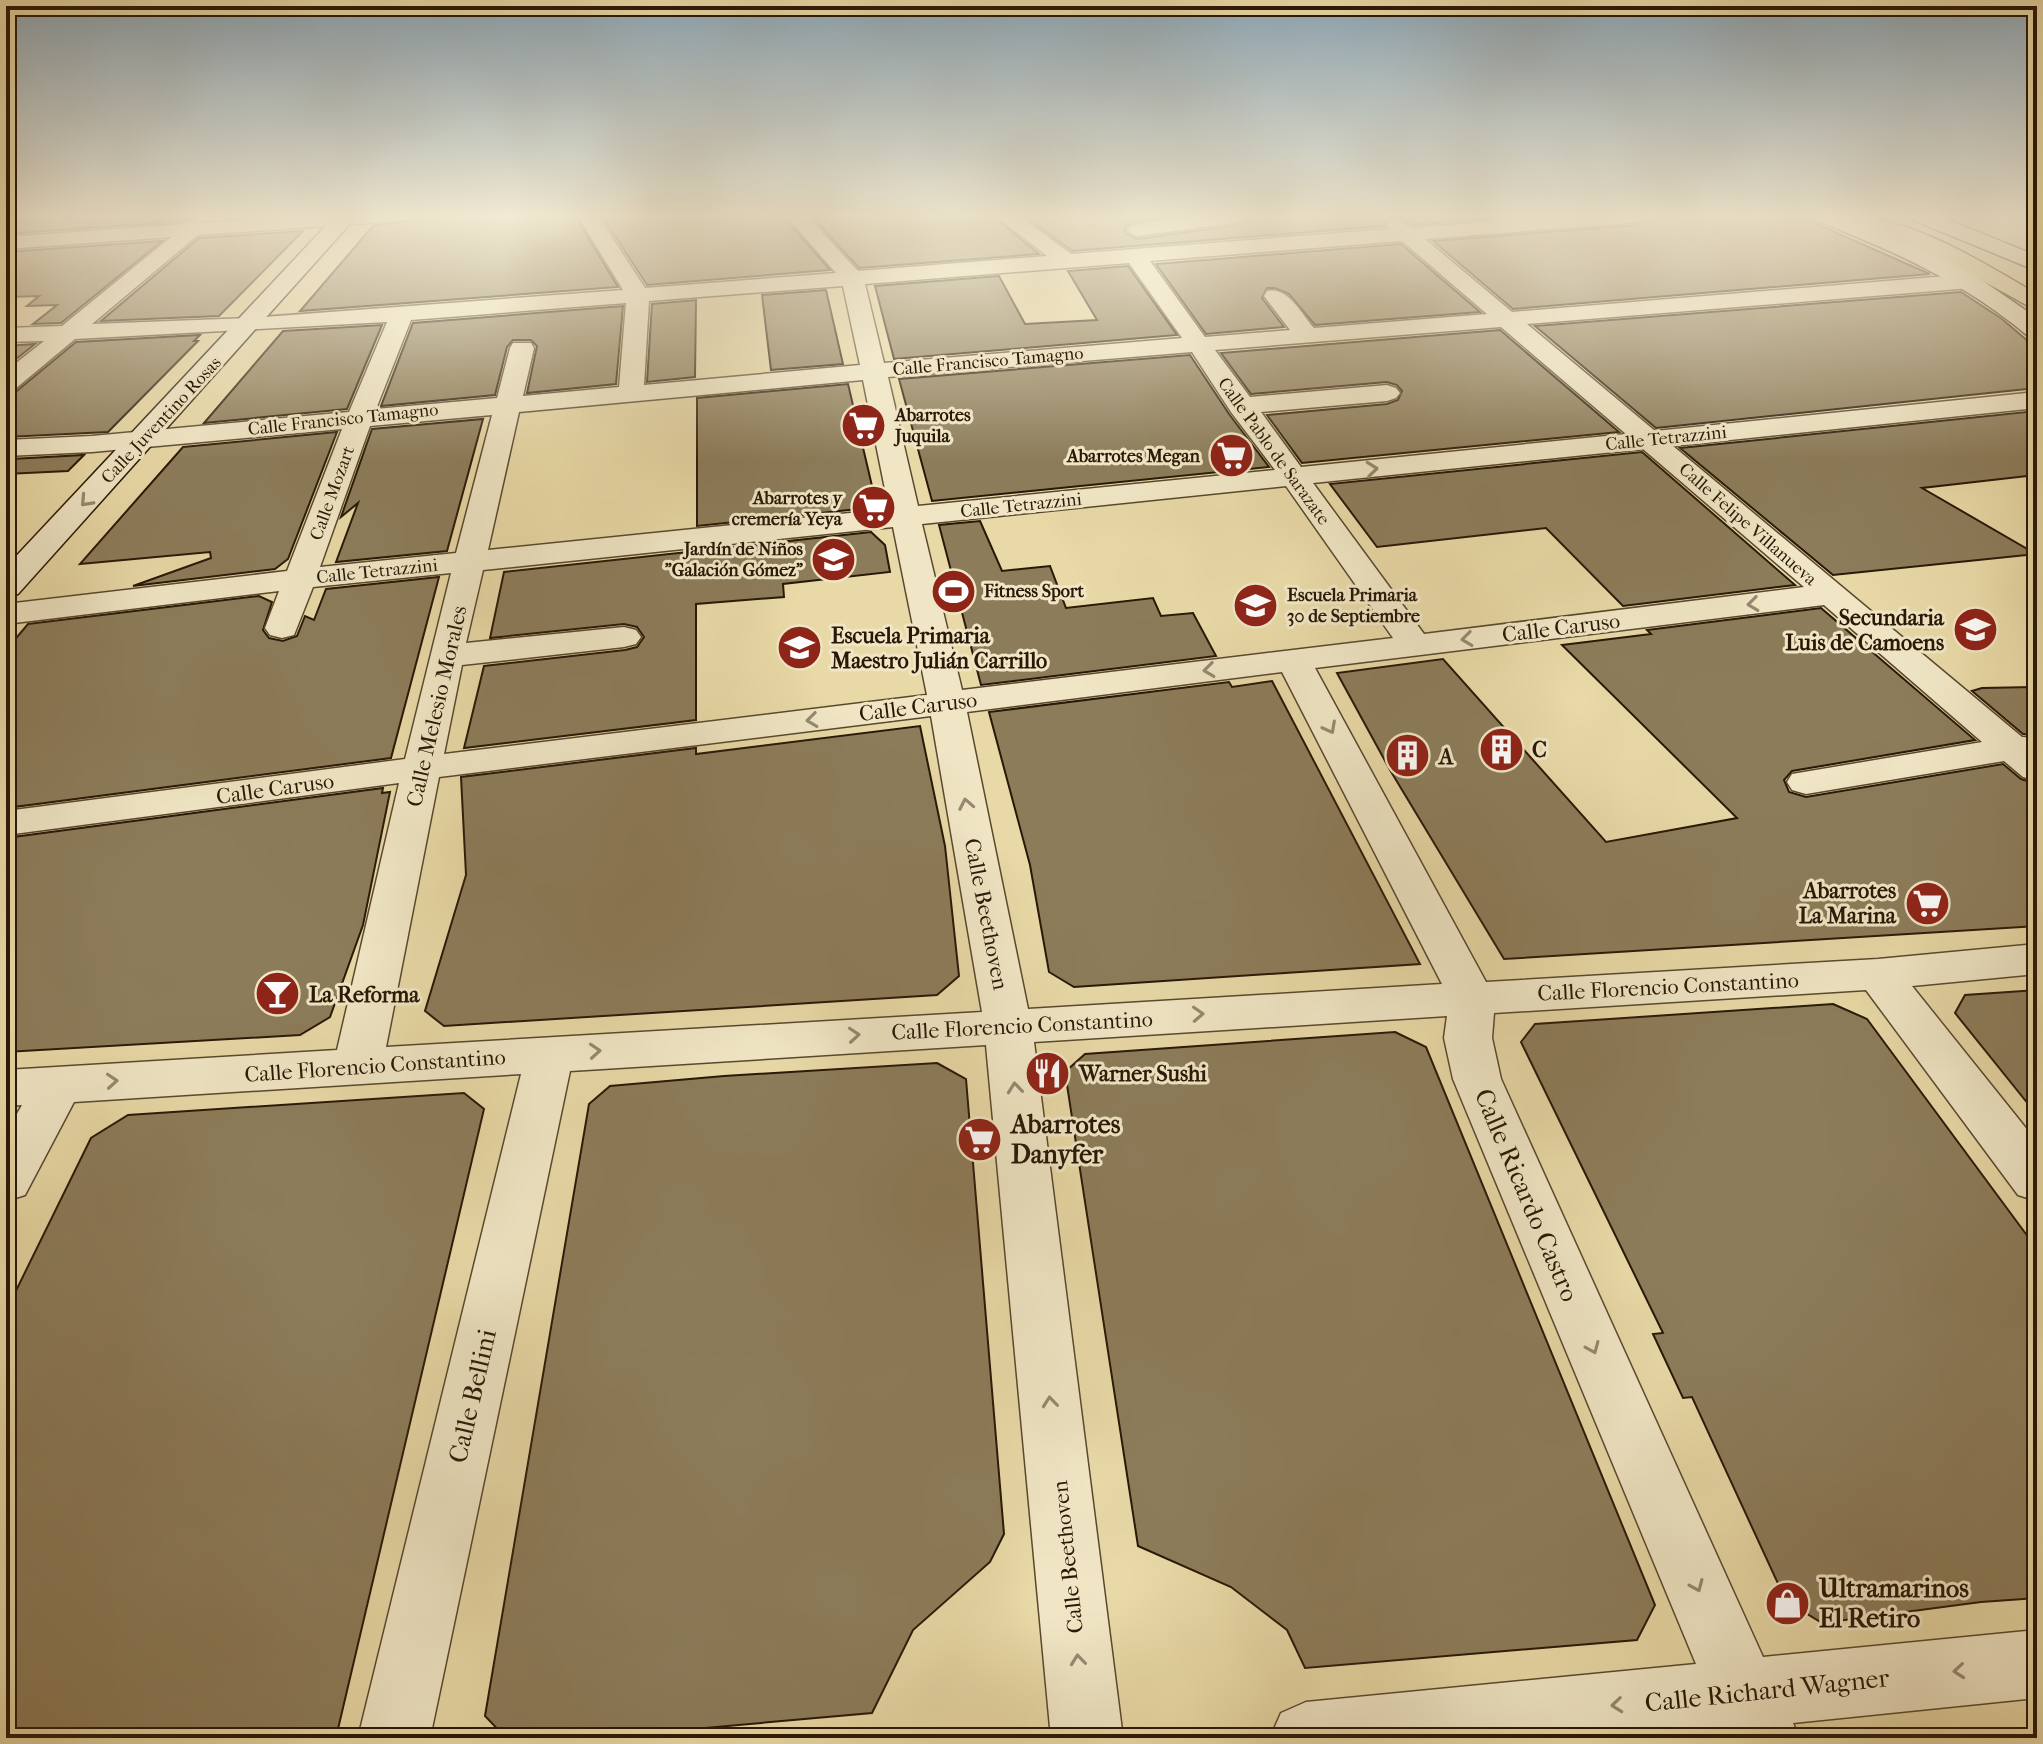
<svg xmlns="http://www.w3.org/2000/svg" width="2043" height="1744" viewBox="0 0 2043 1744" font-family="'IM FELL French Canon',serif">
	<rect width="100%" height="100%" fill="#e8d9a6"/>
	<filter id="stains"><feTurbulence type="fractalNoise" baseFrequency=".0025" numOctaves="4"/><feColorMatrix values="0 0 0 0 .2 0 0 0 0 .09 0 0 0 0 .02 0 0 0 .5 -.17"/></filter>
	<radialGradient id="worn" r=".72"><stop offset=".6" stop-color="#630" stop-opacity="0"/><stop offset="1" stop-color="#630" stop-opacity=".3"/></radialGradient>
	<!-- building -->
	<g fill="#8c7c5a" stroke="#291807" stroke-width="2">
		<path d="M6,216H194L182,221L6,234Z"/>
		<path d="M439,216H575L618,287L300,311L373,226Z"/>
		<path d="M602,216H783L830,270L647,285Z"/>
		<path d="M811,216H993L1039,254L859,268Z"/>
		<path d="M1024,216H1170L1137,221L1125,227V233L1137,239L1239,225L1252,216H1518L1413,225L1394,216L1384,226L1072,251Z"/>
		<path d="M1650,216H1807L1814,223L1930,274L1513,309L1433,241L1637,225Z"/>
		<path d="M303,231L219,316L101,321L199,238Z"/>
		<path d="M162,241L61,323L33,324L57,305L27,306L39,296L6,297V252Z"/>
		<path d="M1401,244L1480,312L1315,325L1289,294L1275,288H1267L1262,298L1284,327L1206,334L1156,264Z"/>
		<path d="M1128,266L1177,335L894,359L875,286L999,276L1025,324L1097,320L1068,271Z"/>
		<path d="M826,290L843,364L771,370L762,295Z"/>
		<path d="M1961,292L2002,319L2037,349V388L1656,428L1535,326Z"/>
		<path d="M696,300L695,377L647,382L652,304Z"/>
		<path d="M623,306L616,384L527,393L537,346L531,340H513L507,347L495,395L381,406L413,323Z"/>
		<path d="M382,325L347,409L204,423L283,331Z"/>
		<path d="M1500,330L1619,432L1302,463L1267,415L1387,404L1398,400L1402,391L1397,385L1387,382L1251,394L1221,353Z"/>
		<path d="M200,335L194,341H198L108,432L6,437V400L76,342Z"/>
		<path d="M35,344L6,367V346Z"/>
		<path d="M1190,355L1229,414L1269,467L932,501L899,379Z"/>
		<path d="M848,384L877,507L697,526V398Z"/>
		<path d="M2037,411V475L1922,488L2036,554L1833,575L1680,448Z"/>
		<path d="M483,419L447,551L336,562L358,503L341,517L372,429Z"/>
		<path d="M337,432L288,559L275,569L133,586L211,558L210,552L80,564L183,447Z"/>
		<path d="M1642,452L1795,585L1623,606L1546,528L1377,547L1330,484Z"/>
		<path d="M84,455L68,471L6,474V464L11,459Z"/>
		<path d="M980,521L1002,571L1050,566L1066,608L1153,598L1161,616L1193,613L1216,656L981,685L939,525Z"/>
		<path d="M871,532L885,545L890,572L783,584L784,597L696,604V720L464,748L484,666L625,650L637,647L644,637L637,627L624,624L490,638L504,572Z"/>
		<path d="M439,577L391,758L6,808V650L28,624L259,596L272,602L263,630L269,638L283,641L297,636L305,616L314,620L326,589Z"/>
		<path d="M1821,608L1975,740L1792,771L1784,780L1789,792L1806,797L2003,764L2021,779L2037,784V926L1504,959L1390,770L1337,673L1443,659L1606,842L1737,818L1562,645L1651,634L1647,630Z"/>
		<path d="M1272,681L1420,964L1074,987L1049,972L1030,865L989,712L1229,682L1232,687Z"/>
		<path d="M2037,687V735L2023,734L1972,691L1982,688Z"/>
		<path d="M920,726L945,846L959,976L937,995L444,1026L425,1011L466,875L461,777L696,748V754Z"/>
		<path d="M383,788L382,793L390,792L363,925L330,1017L300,1035L6,1052V838Z"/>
		<path d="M2037,990V1115L1955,1013L1965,995Z"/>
		<path d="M1833,1004L1867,1019L2037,1249V1598L1981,1602L1822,1623L1786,1601L1692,1397L1683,1398L1653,1334L1663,1333L1521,1042L1535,1024Z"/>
		<path d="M1395,1032L1426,1047L1655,1605L1637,1640L1305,1668L1287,1630L1231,1587L1138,1546L1065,1072L1085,1054Z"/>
		<path d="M937,1063L966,1079L1004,1534L990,1562L913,1630L872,1713L593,1738H506L485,1716L589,1104L610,1086L724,1076Z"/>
		<path d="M464,1093L484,1109L338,1729L327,1738H6V1311L91,1138L128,1115Z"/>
	</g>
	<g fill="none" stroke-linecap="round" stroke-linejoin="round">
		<defs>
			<g id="street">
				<path d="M297,216H395L385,222L198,235L92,324L249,318L623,290L578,216H598L645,288L836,273L786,216H807L858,271L1047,256L996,216H1019L1071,254L1389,229L1386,225L1396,219L1412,228L1558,216H1647L1637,222L1425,239L1512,312L1971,274L1979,276L1982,281L1979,286L1971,288L1527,324L1655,431L2037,392V408L1673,446L2022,737L2037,738V781L2023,777L2004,761L1806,794L1792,790L1787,782L1792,774L1982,742L1824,605L1315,668L1486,982L1878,959L2037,944V974L1912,986L2037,1142V1201L2018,1195L1866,990L1494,1013L1492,1038L1501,1079L1763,1657L2037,1630V1698L1793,1723L1799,1738H1727L1724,1731L1652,1738H1270L1281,1713L1306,1702L1696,1664L1453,1079L1444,1038L1447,1016L1034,1042L1123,1738H1051L986,1045L570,1071L430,1738H358L521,1074L74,1102L25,1195L6,1201V1133L22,1105L6,1106V1070L337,1050L399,783L6,835V811L405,759L451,573L313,587L294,635L282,638L270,635L265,628L279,591L6,624V604L287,571L342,429L92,452L6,456V440L92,436L349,412L387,322L75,339L15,389L6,392V371L44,341L6,342V328L62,326L171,237L6,249V237L183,224L193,219L202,223ZM1402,241L1487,314L1314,328C1301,313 1288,286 1267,291L1264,296L1290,330L1205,337L1150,261ZM1129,263L1182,338L884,363L865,284ZM843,286L860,365L644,385L649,301ZM626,303L619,387L523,396L534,348L531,343H513L510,348L497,398L376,409L411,320ZM1501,327L1626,434L1301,467L1261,412L1387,401L1396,398L1400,393L1396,388L1387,385L1250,397L1215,350ZM1192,352L1231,412L1275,470L918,506L888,377ZM863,380L889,509L488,550L519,412ZM492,415L456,553L320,567L370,426ZM1643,449L1804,587L1424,634L1313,483ZM1286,486L1393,638L962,690L922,524ZM893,527L927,695L444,754L462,665L624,647L636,644L641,637L636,630L624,627L466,643L483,570ZM1282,672L1442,984L1028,1009L967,712ZM931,716L982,1012L386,1047L439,777Z"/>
				<path d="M1193,216H1249L1239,222L1137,236L1127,230L1137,224Z"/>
			</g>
			<g id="secondary">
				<path d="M335,216H357L18,594L6,597V567Z"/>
				<path d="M1812,216H1842L1916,245L1970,272L2037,318V338L2028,336C1964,282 1892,250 1815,220Z"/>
				<path d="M1910,216H1939L2037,256V271L1913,220Z"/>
			</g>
			<path id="highway" d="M1846,216C1910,216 1982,262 2037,294V311L1956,266L1849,220Z"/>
		</defs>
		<!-- street casing -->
		<use href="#street" stroke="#59482f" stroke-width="3"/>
		<!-- secondary casing -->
		<use href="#secondary" stroke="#291807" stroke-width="3"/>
		<!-- highway casing -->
		<use href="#highway" stroke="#291807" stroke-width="3"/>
		<!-- street -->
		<use href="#street" fill="#f0e6c5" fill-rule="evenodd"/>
		<!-- secondary -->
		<use href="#secondary" fill="#f0e6c5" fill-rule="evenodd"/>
		<!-- highway -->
		<use href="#highway" fill="#e8d9a6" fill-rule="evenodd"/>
	</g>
	<!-- one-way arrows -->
	<defs><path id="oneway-chevron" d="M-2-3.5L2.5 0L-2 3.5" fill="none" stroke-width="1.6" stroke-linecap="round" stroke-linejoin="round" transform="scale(2)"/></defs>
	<g stroke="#968970">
		<use href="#oneway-chevron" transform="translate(1372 469) rotate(-6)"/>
		<use href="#oneway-chevron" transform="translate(86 501) rotate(133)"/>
		<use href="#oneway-chevron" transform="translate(1753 604) rotate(173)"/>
		<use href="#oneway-chevron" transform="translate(1467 639) rotate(173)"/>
		<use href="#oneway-chevron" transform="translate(1209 670) rotate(173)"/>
		<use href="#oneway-chevron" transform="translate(812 720) rotate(173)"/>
		<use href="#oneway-chevron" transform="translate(1330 728) rotate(62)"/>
		<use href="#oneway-chevron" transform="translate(966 804) rotate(-101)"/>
		<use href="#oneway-chevron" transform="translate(1198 1014) rotate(-3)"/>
		<use href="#oneway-chevron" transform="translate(854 1035) rotate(-4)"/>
		<use href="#oneway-chevron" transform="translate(595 1051) rotate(-4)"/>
		<use href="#oneway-chevron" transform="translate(112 1081) rotate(-4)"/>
		<use href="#oneway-chevron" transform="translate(1015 1088) rotate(-96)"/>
		<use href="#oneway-chevron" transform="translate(1593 1348) rotate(67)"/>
		<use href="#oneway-chevron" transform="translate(1050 1402) rotate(-96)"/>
		<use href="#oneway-chevron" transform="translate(1697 1586) rotate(67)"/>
		<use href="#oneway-chevron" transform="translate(1078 1660) rotate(-96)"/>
		<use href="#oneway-chevron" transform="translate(1959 1671) rotate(175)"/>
		<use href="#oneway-chevron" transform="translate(1617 1705) rotate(174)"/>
	</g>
	<!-- sky -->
	<linearGradient id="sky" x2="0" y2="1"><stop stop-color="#8ea8b8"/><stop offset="0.47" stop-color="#f5eed7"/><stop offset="1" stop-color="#f5eed7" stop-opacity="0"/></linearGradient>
	<rect width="2043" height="460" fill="url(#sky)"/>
	<!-- icons -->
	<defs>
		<symbol id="supermarket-disc" viewBox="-11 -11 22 22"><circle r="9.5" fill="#8f2418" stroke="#f0e6c5"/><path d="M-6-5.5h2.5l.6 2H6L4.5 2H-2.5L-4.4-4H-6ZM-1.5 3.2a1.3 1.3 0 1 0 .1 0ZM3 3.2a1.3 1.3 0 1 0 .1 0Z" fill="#fff"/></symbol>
		<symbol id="school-disc" viewBox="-11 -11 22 22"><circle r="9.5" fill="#8f2418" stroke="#f0e6c5"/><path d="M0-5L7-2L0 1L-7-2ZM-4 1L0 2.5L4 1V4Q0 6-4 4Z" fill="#fff"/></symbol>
		<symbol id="stadium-disc" viewBox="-11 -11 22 22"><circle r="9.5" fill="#8f2418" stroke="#f0e6c5"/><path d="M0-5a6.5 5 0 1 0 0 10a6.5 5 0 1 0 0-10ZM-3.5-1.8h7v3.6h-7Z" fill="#fff"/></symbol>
		<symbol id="building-disc" viewBox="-11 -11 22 22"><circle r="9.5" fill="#8f2418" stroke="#f0e6c5"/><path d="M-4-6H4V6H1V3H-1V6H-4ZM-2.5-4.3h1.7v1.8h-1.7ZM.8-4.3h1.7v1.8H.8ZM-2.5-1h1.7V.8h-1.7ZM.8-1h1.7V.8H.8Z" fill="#fff"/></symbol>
		<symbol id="bar-disc" viewBox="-11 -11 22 22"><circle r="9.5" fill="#8f2418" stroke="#f0e6c5"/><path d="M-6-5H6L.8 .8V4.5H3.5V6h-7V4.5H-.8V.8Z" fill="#fff"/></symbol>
		<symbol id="restaurant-disc" viewBox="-11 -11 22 22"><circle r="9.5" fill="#8f2418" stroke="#f0e6c5"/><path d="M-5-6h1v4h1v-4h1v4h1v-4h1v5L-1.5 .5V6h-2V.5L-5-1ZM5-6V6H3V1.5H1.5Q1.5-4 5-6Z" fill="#fff"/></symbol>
		<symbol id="shop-disc" viewBox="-11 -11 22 22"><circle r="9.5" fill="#8f2418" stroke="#f0e6c5"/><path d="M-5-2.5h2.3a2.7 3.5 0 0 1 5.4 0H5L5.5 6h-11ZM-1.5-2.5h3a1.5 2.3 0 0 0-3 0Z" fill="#fff"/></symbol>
	</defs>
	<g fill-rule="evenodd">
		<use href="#supermarket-disc" x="838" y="400" width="51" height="51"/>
		<use href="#supermarket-disc" x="1206" y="430" width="51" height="51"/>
		<use href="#supermarket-disc" x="848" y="482" width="51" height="51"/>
		<use href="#school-disc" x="808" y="534" width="51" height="51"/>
		<use href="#stadium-disc" x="928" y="566" width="51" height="51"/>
		<use href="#school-disc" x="1230" y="580" width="51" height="51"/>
		<use href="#school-disc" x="1950" y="604" width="51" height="51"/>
		<use href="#school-disc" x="774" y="622" width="51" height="51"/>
		<use href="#building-disc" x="1476" y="724" width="51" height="51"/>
		<use href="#building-disc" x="1382" y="730" width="51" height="51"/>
		<use href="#supermarket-disc" x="1902" y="878" width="51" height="51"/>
		<use href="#bar-disc" x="252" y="968" width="51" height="51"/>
		<use href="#restaurant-disc" x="1022" y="1048" width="51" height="51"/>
		<use href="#supermarket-disc" x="954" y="1114" width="51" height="51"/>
		<use href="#shop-disc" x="1762" y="1578" width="51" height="51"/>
	</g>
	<g text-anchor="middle" stroke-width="6" stroke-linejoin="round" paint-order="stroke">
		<!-- far-street labels -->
		<g font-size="18" fill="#291807" stroke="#f0e6c5">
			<text transform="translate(988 361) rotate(-5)" y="6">Calle Francisco Tamagno</text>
			<text transform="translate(343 419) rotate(-6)" y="6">Calle Francisco Tamagno</text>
			<text transform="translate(161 420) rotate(-47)" y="6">Calle Juventino Rosas</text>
			<text transform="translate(1666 438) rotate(-6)" y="6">Calle Tetrazzini</text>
			<text transform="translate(1274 451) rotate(54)" y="6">Calle Pablo de Sarazate</text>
			<text transform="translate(332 493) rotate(-70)" y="6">Calle Mozart</text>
			<text transform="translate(1021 505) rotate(-6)" y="6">Calle Tetrazzini</text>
			<text transform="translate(1748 524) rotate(41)" y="6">Calle Felipe Villanueva</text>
			<text transform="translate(377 571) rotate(-6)" y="6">Calle Tetrazzini</text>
		</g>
		<!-- far-poi labels -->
		<g font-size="18" font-weight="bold" fill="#291807" stroke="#f0e6c5" text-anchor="start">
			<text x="895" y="421">Abarrotes<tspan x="895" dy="21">Juquila</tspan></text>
			<text x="1200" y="462" text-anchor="end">Abarrotes Megan</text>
			<text x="842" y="504" text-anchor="end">Abarrotes y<tspan x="842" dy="21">cremería Yeya</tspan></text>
			<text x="803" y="555" text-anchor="end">Jardín de Niños<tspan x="803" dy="21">"Galación Gómez"</tspan></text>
			<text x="984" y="597">Fitness Sport</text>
			<text x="1287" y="601">Escuela Primaria<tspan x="1287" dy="21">30 de Septiembre</tspan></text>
		</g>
		<!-- poi labels -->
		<g font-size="22" font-weight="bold" fill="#291807" stroke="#f0e6c5" text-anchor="start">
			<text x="1944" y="625" text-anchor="end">Secundaria<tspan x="1944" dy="25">Luis de Camoens</tspan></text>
			<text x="831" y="643">Escuela Primaria<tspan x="831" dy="25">Maestro Julián Carrillo</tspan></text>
			<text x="1532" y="757">C</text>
			<text x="1439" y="764">A</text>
			<text x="1896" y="898" text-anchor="end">Abarrotes<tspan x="1896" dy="25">La Marina</tspan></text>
			<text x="309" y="1002">La Reforma</text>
			<text x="1079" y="1081">Warner Sushi</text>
		</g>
		<!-- street labels -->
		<g font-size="22" fill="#291807" stroke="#f0e6c5">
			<text transform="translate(1561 627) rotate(-7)" y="8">Calle Caruso</text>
			<text transform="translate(436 706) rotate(-77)" y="8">Calle Melesio Morales</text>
			<text transform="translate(918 706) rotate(-7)" y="8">Calle Caruso</text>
			<text transform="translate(275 788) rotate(-8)" y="8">Calle Caruso</text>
			<text transform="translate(987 914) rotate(79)" y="8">Calle Beethoven</text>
			<text transform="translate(1668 986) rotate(-3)" y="8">Calle Florencio Constantino</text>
			<text transform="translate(1022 1025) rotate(-3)" y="8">Calle Florencio Constantino</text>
			<text transform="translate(375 1065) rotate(-4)" y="8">Calle Florencio Constantino</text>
			<text transform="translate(1067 1557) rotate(-96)" y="8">Calle Beethoven</text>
		</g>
		<!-- near-poi labels -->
		<g font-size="26" font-weight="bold" fill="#291807" stroke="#f0e6c5" text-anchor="start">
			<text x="1011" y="1133">Abarrotes<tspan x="1011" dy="30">Danyfer</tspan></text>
			<text x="1819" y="1597">Ultramarinos<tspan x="1819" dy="30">El Retiro</tspan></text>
		</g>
		<!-- near-street labels -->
		<g font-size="26" fill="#291807" stroke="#f0e6c5">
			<text transform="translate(1527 1195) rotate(67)" y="9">Calle Ricardo Castro</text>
			<text transform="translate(472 1396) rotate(-77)" y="9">Calle Bellini</text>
			<text transform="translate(1767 1690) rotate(-6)" y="9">Calle Richard Wagner</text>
		</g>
	</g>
	<!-- margin -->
	<rect width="2043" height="1744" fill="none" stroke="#e8d9a6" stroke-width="32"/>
	<rect x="8" y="8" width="2027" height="1728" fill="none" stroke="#291807" stroke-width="4"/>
	<rect x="16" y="16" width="2011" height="1712" fill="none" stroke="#291807" stroke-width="2"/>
	<rect width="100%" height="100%" filter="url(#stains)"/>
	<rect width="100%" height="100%" fill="url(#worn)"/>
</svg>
